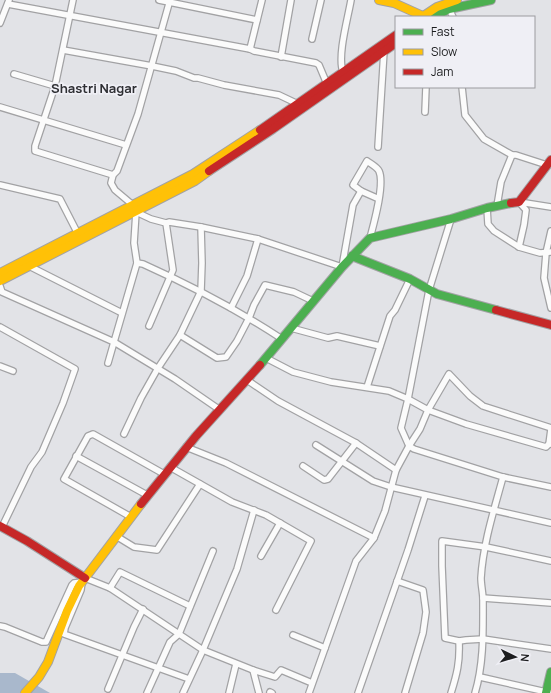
<svg xmlns="http://www.w3.org/2000/svg" width="551" height="693" viewBox="0 0 551 693" font-family="Manrope,sans-serif">
	<rect width="100%" height="100%" fill="#e2e3e7"/>
	<!-- water -->
	<path fill="#a9b8cc" d="M0,673H15L50,693H0Z"/>
	<g fill="none" stroke-linecap="round" stroke-linejoin="round">
		<defs>
			<g id="street">
				<path d="M73,0L55,86L35,146V151L113,175"/>
				<path d="M159,0L257,20"/>
				<path d="M8,4L250,49L254,51L316,63L319,65L327,84"/>
				<path d="M449,9L453,17"/>
				<path d="M0,23L9,0"/>
				<path d="M312,39L321,0"/>
				<path d="M250,49L262,0"/>
				<path d="M63,50L152,66L176,71L194,78H198L224,85L279,95L298,104"/>
				<path d="M281,57L291,0"/>
				<path d="M343,72C337,56 348,18 351,0"/>
				<path d="M14,74L55,86"/>
				<path d="M462,87L465,115L484,139L512,155H516L547,165"/>
				<path d="M0,107L126,145"/>
				<path d="M425,112L426,87"/>
				<path d="M378,147L384,51"/>
				<path d="M0,185L60,199L78,234"/>
				<path d="M134,206L115,190L111,183L113,175L117,171L138,114L170,0"/>
				<path d="M497,206L501,182L512,155"/>
				<path d="M487,208L488,224L494,231L519,247L540,253L551,252"/>
				<path d="M451,219L429,290L408,399L401,428L409,446L414,449L503,477L551,487"/>
				<path d="M551,231L546,253L544,278L551,308"/>
				<path d="M370,238C374,223 385,184 379,171C377,167 371,164 367,161L353,185L361,191L379,199"/>
				<path d="M519,247L524,225L526,210L519,202L551,207"/>
				<path d="M137,263L143,264C192,286 238,310 282,339"/>
				<path d="M29,266L122,313"/>
				<path d="M0,286L2,292L114,342L137,263L134,243L136,212L151,219L166,223L169,222L201,227L258,239L342,267L353,205L361,191"/>
				<path d="M231,308L247,276L258,239"/>
				<path d="M149,326L173,270L166,223"/>
				<path d="M0,327L75,369L63,403L42,452L31,467L2,527"/>
				<path d="M291,328L328,338L337,336L380,346"/>
				<path d="M180,335L217,358L226,357L237,341L249,318L254,305L265,285L294,292L313,301"/>
				<path d="M266,358L293,372L331,382L389,391L408,399L428,410L466,424L546,447L549,444H551"/>
				<path d="M108,363L114,342L175,379L220,410"/>
				<path d="M0,366L13,371"/>
				<path d="M247,380L278,401L356,443L396,470"/>
				<path d="M367,387L390,316L395,310L410,279"/>
				<path d="M124,434L141,398L158,368L180,335L201,291L202,263L201,227"/>
				<path d="M549,444L551,429"/>
				<path d="M316,445L373,481L391,487L551,523"/>
				<path d="M186,447L226,463L374,538"/>
				<path d="M76,456L147,495"/>
				<path d="M303,466L324,480L328,479L356,443"/>
				<path d="M170,467L232,502L266,515L311,541L276,610"/>
				<path d="M131,517L64,479L88,436L93,434L164,474"/>
				<path d="M116,536L134,547L157,550L200,484"/>
				<path d="M261,556L280,523"/>
				<path d="M551,561L486,547L442,541V566L445,638L459,641L466,640L483,639L551,649"/>
				<path d="M85,578L110,588L203,650L253,670"/>
				<path d="M397,581L423,590L426,612L423,633L405,693"/>
				<path d="M110,588L120,572L190,606"/>
				<path d="M483,598L551,603"/>
				<path d="M0,626L5,627L42,642H46L72,585L74,583L82,582L81,590L65,628L64,634L189,679"/>
				<path d="M293,635L325,648"/>
				<path d="M480,677L551,693"/>
				<path d="M108,689L134,627L143,609"/>
				<path d="M270,692L272,693"/>
				<path d="M147,693L170,642L179,634L213,551"/>
				<path d="M183,693L203,650L237,569L254,510"/>
				<path d="M229,693L236,664"/>
				<path d="M259,693L253,670L275,677L281,670L312,683"/>
				<path d="M309,693L356,561L374,538L385,511L396,470L409,446L420,429L428,410L449,374L470,396L483,406L551,428"/>
				<path d="M358,693L408,550L425,496"/>
				<path d="M451,693C457,674 460,662 459,641"/>
				<path d="M475,693C484,663 483,631 483,600C483,593 481,585 481,578C483,544 494,510 503,477"/>
			</g>
			<g id="fast">
				<path d="M434,17L449,9L491,0"/>
				<path d="M352,256L410,279L437,294L496,310"/>
				<path d="M260,365L342,267L370,238L451,219L487,208L511,203"/>
				<path d="M546,693L551,672"/>
			</g>
			<g id="slow">
				<path d="M379,0L394,3L425,17"/>
				<path d="M422,17L437,7L457,0"/>
				<path d="M0,273L193,174L260,130"/>
				<path d="M0,281L195,181L209,171"/>
				<path d="M25,693L39,677L48,662L67,611L79,586L141,504"/>
			</g>
			<g id="jam">
				<path d="M260,130L396,35"/>
				<path d="M209,171L273,129L396,43"/>
				<path d="M511,203L519,202L551,160"/>
				<path d="M496,310L551,325"/>
				<path d="M141,504L196,436L260,365"/>
				<path d="M0,526L27,541L85,578"/>
			</g>
		</defs>
		<!-- street casing -->
		<use href="#street" stroke="#a2a2a4" stroke-width="8"/>
		<!-- fast casing -->
		<use href="#fast" stroke="#a2a2a4" stroke-width="10"/>
		<!-- slow casing -->
		<use href="#slow" stroke="#a2a2a4" stroke-width="10"/>
		<!-- jam casing -->
		<use href="#jam" stroke="#a2a2a4" stroke-width="10"/>
		<!-- street -->
		<use href="#street" stroke="#fbfbfb" stroke-width="5.5"/>
		<!-- fast -->
		<use href="#fast" stroke="#4caf50" stroke-width="8"/>
		<!-- slow -->
		<use href="#slow" stroke="#ffc107" stroke-width="8"/>
		<!-- jam -->
		<use href="#jam" stroke="#c62828" stroke-width="8"/>
	</g>
	<g text-anchor="middle" stroke-width="3.5" stroke-linejoin="round" paint-order="stroke">
		<!-- quarter labels -->
		<g font-size="13" font-weight="bold" fill="#2e2f33" stroke="#efeff5">
			<text x="94" y="93">Shastri Nagar</text>
		</g>
	</g>
	<!-- legend -->
	<rect x="395" y="16" width="140" height="72" fill="#efeff5" stroke="#9b9b9f"/>
	<rect x="403" y="29" width="20" height="6" fill="#4caf50" stroke="#9b9b9f"/>
	<text x="431" y="36" font-size="12" fill="#1c1d1f">Fast</text>
	<rect x="403" y="49" width="20" height="6" fill="#ffc107" stroke="#9b9b9f"/>
	<text x="431" y="56" font-size="12" fill="#1c1d1f">Slow</text>
	<rect x="403" y="69" width="20" height="6" fill="#c62828" stroke="#9b9b9f"/>
	<text x="431" y="76" font-size="12" fill="#1c1d1f">Jam</text>
	<!-- north arrow -->
	<g transform="translate(515 657) rotate(95)" stroke="#efeff5" stroke-width="3" paint-order="stroke">
	<path d="M0-3L7 15L0 10L-7 15Z" fill="#1c1d1f"/>
	<text y="-6" font-size="11" font-weight="bold" text-anchor="middle" fill="#1c1d1f">N</text>
	</g>
</svg>
